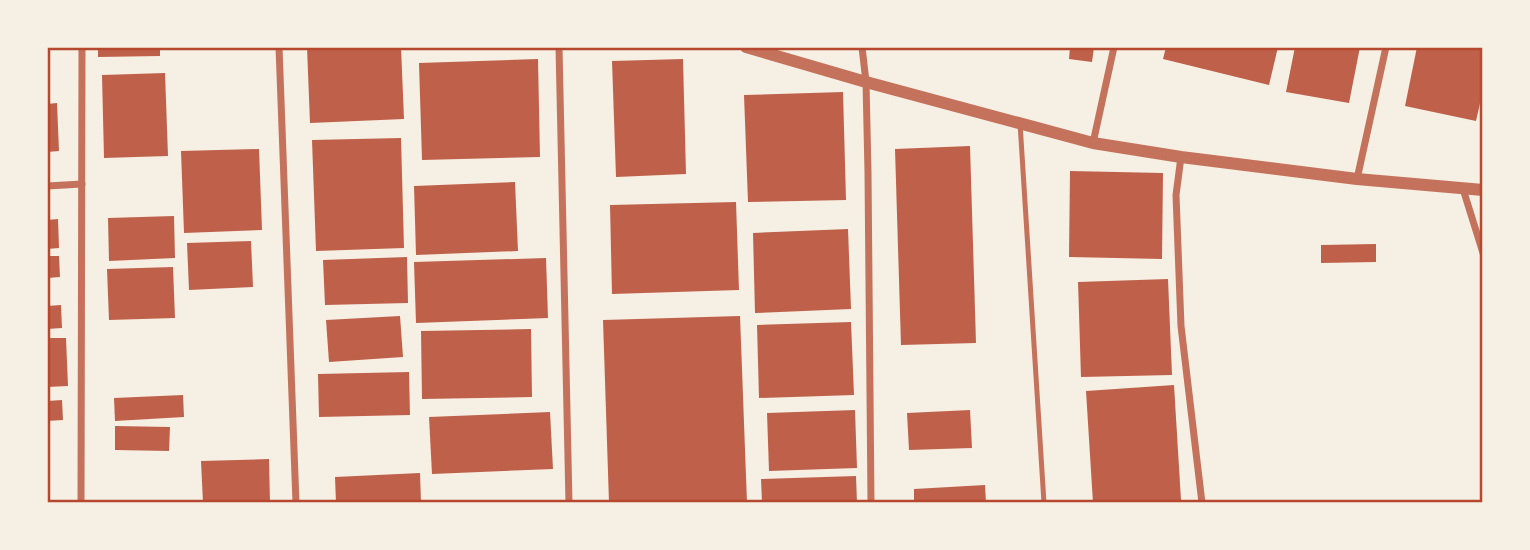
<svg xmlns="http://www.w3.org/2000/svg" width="1530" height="550" viewBox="0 0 1530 550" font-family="'Source Serif 4',serif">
	<rect width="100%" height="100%" fill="#f6efe4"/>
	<!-- building -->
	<g fill="#bf614a">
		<path d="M98,47H160V56L98,57Z"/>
		<path d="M307,47H401L404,119L310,123Z"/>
		<path d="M1070,47H1094L1092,62L1069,59Z"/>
		<path d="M1166,47H1278L1269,85L1163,59Z"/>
		<path d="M1295,47H1360L1349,103L1286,92Z"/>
		<path d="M1417,47H1483V90L1476,121L1405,106Z"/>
		<path d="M538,59L540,157L422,160L419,63Z"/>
		<path d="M683,59L686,174L616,177L612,61Z"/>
		<path d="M165,73L168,156L104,158L102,75Z"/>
		<path d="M843,92L846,200L748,202L744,95Z"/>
		<path d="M57,103L59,151L47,152V104Z"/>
		<path d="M401,138L404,248L316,251L312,140Z"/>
		<path d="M970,146L976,343L901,345L895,149Z"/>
		<path d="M259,149L262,230L184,233L181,151Z"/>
		<path d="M1070,171L1163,173L1162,259L1069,257Z"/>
		<path d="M515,182L518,251L416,255L414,186Z"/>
		<path d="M736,202L739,290L612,294L610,205Z"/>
		<path d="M174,216L175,258L109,261L108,218Z"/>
		<path d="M58,219L59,248L47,249V220Z"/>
		<path d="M848,229L851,309L755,313L753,233Z"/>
		<path d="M251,241L253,287L189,290L187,243Z"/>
		<path d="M1376,244V262L1321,263V245Z"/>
		<path d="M47,256H59L60,277L47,278Z"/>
		<path d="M407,257L408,303L325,305L323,260Z"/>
		<path d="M546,258L548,318L416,323L414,262Z"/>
		<path d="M173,267L175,318L109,320L107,269Z"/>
		<path d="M1168,279L1172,375L1081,377L1078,282Z"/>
		<path d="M61,305L62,328L47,329V306Z"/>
		<path d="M400,316L403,357L329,362L326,320Z"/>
		<path d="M740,316L747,503H609L603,320Z"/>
		<path d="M851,322L854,395L759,398L757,325Z"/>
		<path d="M531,329L532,397L422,399L421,331Z"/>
		<path d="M47,338H66L68,386L47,387Z"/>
		<path d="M409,372L410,415L319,417L318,374Z"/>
		<path d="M1174,385L1181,500L1145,503H1093L1086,391Z"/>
		<path d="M183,395L184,417L115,421L114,398Z"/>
		<path d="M62,400L63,420L47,421V401Z"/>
		<path d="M855,410L857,468L769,471L767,413Z"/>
		<path d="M970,410L972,448L909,450L907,413Z"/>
		<path d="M550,412L553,469L432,474L429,417Z"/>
		<path d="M115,426L170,427L169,451L115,450Z"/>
		<path d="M269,459L270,503H203L201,461Z"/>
		<path d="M420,473L421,503H336L335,477Z"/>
		<path d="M856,476L857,503H762L761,479Z"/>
		<path d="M985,485L986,503H914V489Z"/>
	</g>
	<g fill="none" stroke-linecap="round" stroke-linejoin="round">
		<!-- service -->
		<path stroke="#c5725c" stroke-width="5" d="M1020,123L1044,503"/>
		<!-- minor -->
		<g stroke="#c5725c" stroke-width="7">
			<path d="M279,47L296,503"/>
			<path d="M559,47L569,503"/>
			<path d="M862,47L866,82L868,173L871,503"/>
			<path d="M1093,143L1114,47"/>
			<path d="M1181,157L1176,195L1181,326L1202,503"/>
			<path d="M1357,179L1386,47"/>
			<path d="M47,186L82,184"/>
			<path d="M1463,189L1483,253"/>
			<path d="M81,503L82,47"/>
		</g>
		<!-- tertiary -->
		<path stroke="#c5725c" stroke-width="12" d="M746,47L866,82L1093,143L1181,157L1357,179L1483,190"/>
	</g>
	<!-- border -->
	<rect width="1530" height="550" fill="none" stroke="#f6efe4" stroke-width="98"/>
	<rect x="49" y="49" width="1432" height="452" fill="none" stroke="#b5482f" stroke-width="2.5"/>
</svg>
